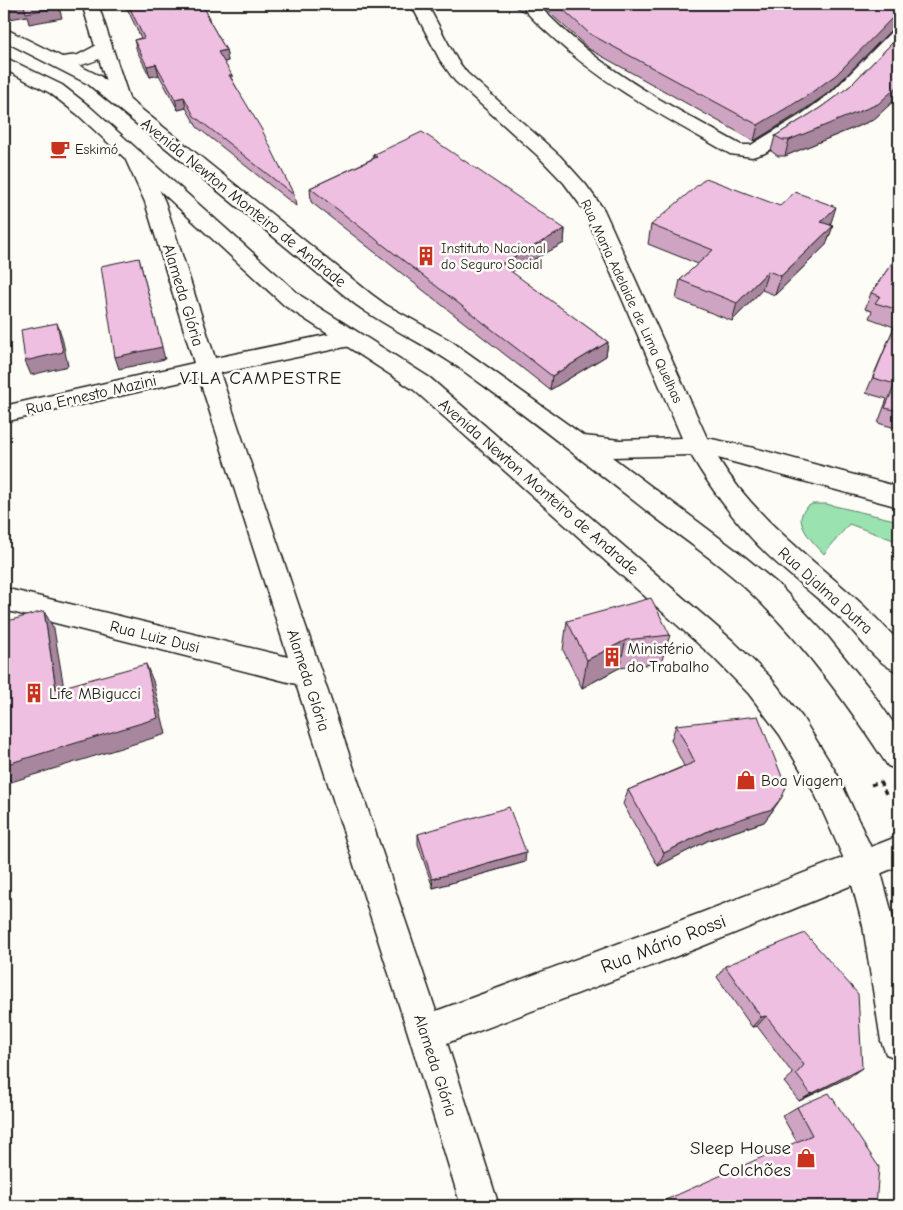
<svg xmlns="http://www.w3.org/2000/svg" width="903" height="1210" viewBox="0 0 903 1210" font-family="'Comic Neue',sans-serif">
	<rect width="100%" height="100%" fill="#fdfcf7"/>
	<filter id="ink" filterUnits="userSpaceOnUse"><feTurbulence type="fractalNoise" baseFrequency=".02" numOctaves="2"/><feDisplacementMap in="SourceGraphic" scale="10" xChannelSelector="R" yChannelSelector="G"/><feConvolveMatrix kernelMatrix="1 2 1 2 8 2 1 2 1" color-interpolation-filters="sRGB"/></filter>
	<g filter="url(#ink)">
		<!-- green -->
		<path fill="#9ae2b0" stroke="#5b7f66" d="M812,504H826L899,521V542L849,524L824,554C811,540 787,517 812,504Z"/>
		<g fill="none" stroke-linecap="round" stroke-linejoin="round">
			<defs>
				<g id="street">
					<path d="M82,4H98L130,101L127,105L121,106L115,105L112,101L99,59C86,65 68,69 54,66L51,62L54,58L78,55L95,46Z"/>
					<path d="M520,4H537C557,24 577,43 600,60C644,93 693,118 741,145H751L802,114L832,92L893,30L899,29V43L844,100L814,122L765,153L752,157L730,154C667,118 602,85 549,34C539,25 528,15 520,4Z"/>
					<path d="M134,150L141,152L144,156L165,202L215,358L350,330L358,333L361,338L358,343L350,346L220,373L436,1011L698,914L899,836V866L698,948L447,1043L499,1206H461L408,1033L296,684L4,610V588L288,657L199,378L4,422V406L194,363L145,202L124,156L127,152Z"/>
				</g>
				<g id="secondary">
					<path d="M411,4H427L457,60L467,73L560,156L586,185L604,210L707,438L754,448L899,487V507L718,458C755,519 813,559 864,606C876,618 888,630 899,642V672C877,665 862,640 846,624C822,601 795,580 771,558C740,529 713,492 691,455L612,457L745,557L779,585L827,636L869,688L899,731V770L888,766C850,708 810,652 760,602C727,568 686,541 648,512C586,463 523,413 458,367C425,344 388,328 355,304L88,84L4,41V30L10,31L100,76L371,294L386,305L451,341L584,436L620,440L682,438L584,210L564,183L537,155L455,81L440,60Z"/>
					<path d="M4,57L62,85L89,106L301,296L430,378L733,641L769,676L802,717L837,774L879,865L899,940V1059L886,1054L881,1041L863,926L847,866L815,794L780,735L749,694L713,657L414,390L285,306L77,114L50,93L4,69Z"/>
				</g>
			</defs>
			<!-- street casing -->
			<use href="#street" stroke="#1c1c1c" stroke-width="3"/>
			<!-- secondary casing -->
			<use href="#secondary" stroke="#1c1c1c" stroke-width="3"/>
			<!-- path -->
			<path stroke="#1c1c1c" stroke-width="3" stroke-dasharray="5 4" stroke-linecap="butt" d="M871,785L880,782L886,794"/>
			<!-- street -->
			<use href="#street" fill="#fdfcf7" fill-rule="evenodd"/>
			<!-- secondary -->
			<use href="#secondary" fill="#fdfcf7" fill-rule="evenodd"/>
		</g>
		<!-- wall -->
		<g fill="#cea4c2" stroke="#1c1c1c">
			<path d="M125,4H202L208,15L210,22L226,50L228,61L224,62L234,83L294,195L296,206L197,127L186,108L178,110L159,75L150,77L137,51L134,40L141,38Z"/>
			<path d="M509,4H525L524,12Z"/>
			<path d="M540,4H899V28L892,29L831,91L801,112L754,141L589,49Z"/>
			<path d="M899,36V96L873,120L785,156H778L771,151L775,136L820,108L850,86Z"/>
			<path d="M373,155L565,229L564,243L511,272L608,342L606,356L550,390L311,202L310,188L374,158Z"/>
			<path d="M651,225H830L833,226L826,245L775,295L762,290L732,321L676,299L680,280L698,264L648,244Z"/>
			<path d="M899,253V429L878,423L887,399L866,393L894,327L869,318L872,311L865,309L871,293Z"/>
			<path d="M567,621L670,635L661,663L619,668L582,688L563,650Z"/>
			<path d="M676,725L773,810L764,822L709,840L658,866L623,804L628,790L684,766L671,740Z"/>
			<path d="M418,834L525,862L433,888L418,844Z"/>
			<path d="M725,966L849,1077L799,1101L784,1082L793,1074L757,1026L752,1027L717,977Z"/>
			<path d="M797,1107L876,1206L797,1142L782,1116Z"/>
		</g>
		<!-- shaded-wall -->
		<g fill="#a7869e" stroke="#1c1c1c">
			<path d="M24,5L59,7L62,18L29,24L27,16L4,20V8Z"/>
			<path d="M897,13H899V27L892,29L831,91L801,112L754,141L758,125Z"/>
			<path d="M226,50L228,61L220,63L218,52Z"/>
			<path d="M156,64L159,75L150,77L147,66Z"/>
			<path d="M229,75H232L234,86Z"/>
			<path d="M899,85V96L873,120L785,156L789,140Z"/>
			<path d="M184,97L186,108L178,110L175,99Z"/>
			<path d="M836,207L830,226L821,222Z"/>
			<path d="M833,226L826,245L775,295L781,276Z"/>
			<path d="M565,229L564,243L500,278L501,264Z"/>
			<path d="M139,258L165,359L119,369L115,357Z"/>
			<path d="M768,271L762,290L732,321L737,303Z"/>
			<path d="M57,323L62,337L68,366L31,375L25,361Z"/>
			<path d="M608,342L606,356L550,390L552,376Z"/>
			<path d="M44,611L54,629L67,706L56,689Z"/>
			<path d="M626,640L619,668L582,688L587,660Z"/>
			<path d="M146,664L153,681L166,734L11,782L4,773V765Z"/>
			<path d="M782,797L773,810L764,822L709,840L658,866L664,853L716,827Z"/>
			<path d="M526,852L525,862L433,888L432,879Z"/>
			<path d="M766,1016L757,1026L752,1027L761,1017Z"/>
			<path d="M862,1068L849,1077L799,1101L811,1094Z"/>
		</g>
		<!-- building -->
		<g fill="#efbfe2" stroke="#1c1c1c">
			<path d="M4,4H58L59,7L26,13L24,5L4,8Z"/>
			<path d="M128,4H202L208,15H206L226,50L218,52L232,75H229L262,130L294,195L194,116L184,97L175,99L156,64L147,66L134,40L144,38Z"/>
			<path d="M557,4H899V13H897L836,75L805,97L758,125L590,34Z"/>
			<path d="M899,36V85L878,104L789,140H783L775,136L820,108L850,86Z"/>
			<path d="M422,132L565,229L501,264L608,342L552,376L310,188L377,157L373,155Z"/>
			<path d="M706,178L780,206L795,192L836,207L821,222L833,226L781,276L768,271L737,303L680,280L713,250L651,225Z"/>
			<path d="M899,253V310L875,303L880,296L871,293Z"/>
			<path d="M139,258L162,347L115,357L101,266Z"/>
			<path d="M899,315V411L885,408L895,384L873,378Z"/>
			<path d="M57,323L63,352L25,361L21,330Z"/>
			<path d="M651,598L670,635L626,640L587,660L567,621Z"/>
			<path d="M44,611L56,689L146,664L158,718L4,765V622Z"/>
			<path d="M758,716L786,787L782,797L772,809L716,827L664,853L628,790L695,762L676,725Z"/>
			<path d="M509,807L526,852L432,879L418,834Z"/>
			<path d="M805,933L858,994L862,1068L811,1094L796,1074L804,1065L766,1016L761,1017L725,966Z"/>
			<path d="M829,1093L879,1167L876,1206H652L812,1135L797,1107Z"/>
		</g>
	</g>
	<!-- icons -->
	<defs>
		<symbol id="cafe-bare" viewBox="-9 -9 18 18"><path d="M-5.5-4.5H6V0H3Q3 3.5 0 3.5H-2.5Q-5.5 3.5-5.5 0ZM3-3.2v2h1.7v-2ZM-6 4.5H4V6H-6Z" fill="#c8321e" stroke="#fdfcf7" stroke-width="2.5" paint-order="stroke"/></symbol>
		<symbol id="building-bare" viewBox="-9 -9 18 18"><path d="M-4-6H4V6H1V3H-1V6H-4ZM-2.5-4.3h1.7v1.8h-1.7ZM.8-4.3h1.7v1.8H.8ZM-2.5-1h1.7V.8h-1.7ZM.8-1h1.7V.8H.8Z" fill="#c8321e" stroke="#fdfcf7" stroke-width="2.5" paint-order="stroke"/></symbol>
		<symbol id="shop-bare" viewBox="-9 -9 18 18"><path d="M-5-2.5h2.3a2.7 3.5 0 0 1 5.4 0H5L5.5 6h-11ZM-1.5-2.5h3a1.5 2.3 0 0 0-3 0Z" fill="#c8321e" stroke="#fdfcf7" stroke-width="2.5" paint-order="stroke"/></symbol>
	</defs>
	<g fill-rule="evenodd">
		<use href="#cafe-bare" x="46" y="135" width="28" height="28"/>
		<use href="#building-bare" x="412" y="242" width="28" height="28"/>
		<use href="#building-bare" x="598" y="643" width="28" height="28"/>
		<use href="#building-bare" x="20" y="679" width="28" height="28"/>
		<use href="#shop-bare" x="732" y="766" width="28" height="28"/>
		<use href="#shop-bare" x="792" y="1144" width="28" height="28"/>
	</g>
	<g text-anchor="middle" stroke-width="5" stroke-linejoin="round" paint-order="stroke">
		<!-- far-poi labels -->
		<g font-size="14" fill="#1c1c1c" stroke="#fdfcf7" text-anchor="start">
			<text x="75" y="154">Eskimó</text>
			<text x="441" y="253">Instituto Nacional<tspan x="441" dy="16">do Seguro Social</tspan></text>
		</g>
		<!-- far-street labels -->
		<g font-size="14" fill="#1c1c1c" stroke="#fdfcf7">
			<text transform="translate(632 301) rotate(65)" y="5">Rua Maria Adelaide de Lima Quelhas</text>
		</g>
		<!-- street labels -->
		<g font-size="16" fill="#1c1c1c" stroke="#fdfcf7">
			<text transform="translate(244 202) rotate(39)" y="6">Avenida Newton Monteiro de Andrade</text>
			<text transform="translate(184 295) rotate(73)" y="6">Alameda Glória</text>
			<text transform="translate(91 394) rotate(-13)" y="6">Rua Ernesto Mazini</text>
			<text transform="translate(539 486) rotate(41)" y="6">Avenida Newton Monteiro de Andrade</text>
			<text transform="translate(826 590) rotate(42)" y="6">Rua Djalma Dutra</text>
			<text transform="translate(155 636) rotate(14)" y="6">Rua Luiz Dusi</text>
			<text transform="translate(309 680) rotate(72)" y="6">Alameda Glória</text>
			<text transform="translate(436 1065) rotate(72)" y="6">Alameda Glória</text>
		</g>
		<!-- poi labels -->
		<g font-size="16" fill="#1c1c1c" stroke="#fdfcf7" text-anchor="start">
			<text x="627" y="654">Ministério<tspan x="627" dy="18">do Trabalho</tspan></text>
			<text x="49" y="699">Life MBigucci</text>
			<text x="761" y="786">Boa Viagem</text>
		</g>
		<!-- quarter labels -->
		<g font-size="19" letter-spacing="1" fill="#1c1c1c" stroke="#fdfcf7">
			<text x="261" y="384">VILA CAMPESTRE</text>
		</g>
		<!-- near-street labels -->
		<g font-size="19" fill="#1c1c1c" stroke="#fdfcf7">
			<text transform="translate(663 943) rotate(-21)" y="7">Rua Mário Rossi</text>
		</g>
		<!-- near-poi labels -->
		<g font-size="19" fill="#1c1c1c" stroke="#fdfcf7" text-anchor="end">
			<text x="791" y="1154">Sleep House<tspan x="791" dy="22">Colchões</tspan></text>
		</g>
	</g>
	<!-- margin -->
	<rect width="903" height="1210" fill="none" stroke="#fdfcf7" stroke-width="20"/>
	<rect x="10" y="10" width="883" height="1190" fill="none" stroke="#1c1c1c" stroke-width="2" filter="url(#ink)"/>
</svg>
